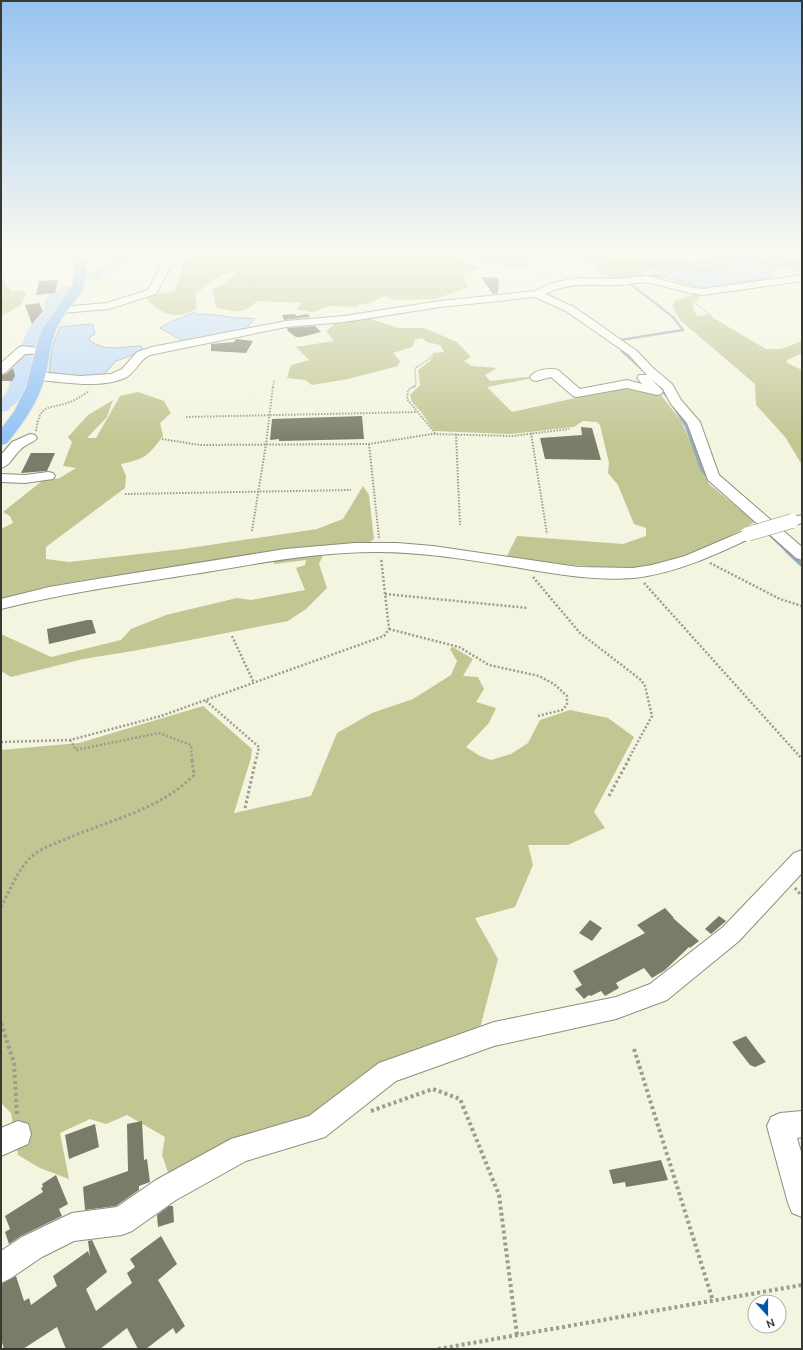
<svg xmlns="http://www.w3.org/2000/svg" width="803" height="1350" viewBox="0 0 803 1350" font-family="Ubuntu,sans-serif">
	<rect width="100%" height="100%" fill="#f3f5e0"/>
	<!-- forest -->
	<g fill="#c1c692">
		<path d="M191,255H455L480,269L462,274L468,287L436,299L395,300L385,296L370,303L357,305L359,307L329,306L317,311L310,312L296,309L302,303L257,301C243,315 237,312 218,308L216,307L212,290L226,282L237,272C222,270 206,286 195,295L197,309C173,321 162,314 144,297L175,291L185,259Z"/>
		<path d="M471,255H530L528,269L522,270L499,263L490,264Z"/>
		<path d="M581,255H607L611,259L620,261L647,258L666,259L688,262L705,261V255H794L790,257L802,266V273L742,258H734L729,266L710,271H670L659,268L644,270L640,278L616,280L601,274Z"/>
		<path d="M1,274L5,284L11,291L23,290L26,295L20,306L3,315L1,322Z"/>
		<path d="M697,293L704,294L693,303V309L697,316L708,315L766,349H781L802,341V353L787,360V363L802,370V465L786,438L756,405L755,384L680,320L672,305L675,301Z"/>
		<path d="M365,317L398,328H424L457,342L471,357L464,361L472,366L497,368L485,375L490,381L525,377L533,378L487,387L512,412L620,388L661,395L681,421L709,484L755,522C717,544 676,564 631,568C622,569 612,568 603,567C571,566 539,561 507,556L517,536L623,544L646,536V528L634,524L618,485L608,473L609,463L600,425L597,422L583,421L574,427L511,434L434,431L422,413L412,402L410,395L420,385L418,370L430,361L435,353L444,352L440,345L427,342L422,338L415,340L412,347L393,353L400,361L398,366L348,379L312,385L305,380L287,378L291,365L309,360L296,347L334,341L326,331L338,321Z"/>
		<path d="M138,392L164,401L171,413L160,423L163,436C148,456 145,459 121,464L126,476L125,488L46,547V559L69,562L183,549L317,529L343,519L363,486L369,495L374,539L370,542L302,547L79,581L45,587L1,599V529L13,523L10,516L3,512L47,477L58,479L76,468L63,466L72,442L68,437L88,415L113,400L107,417L87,438H96L120,396Z"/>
		<path d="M324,553L319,564L327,588L306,609L288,621L133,651L83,659L11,677L1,671V634L51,657L121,640L131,629L166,615L237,598L251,600L305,590L296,568L305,565L306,560L274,564V561Z"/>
		<path d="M453,647L473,659L463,676L478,677L484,689L476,702L496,708L489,723L466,747L480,756L491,760L511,754L528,743L540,720L570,710L608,718L634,737L594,812L605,828L568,845H528L533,865L515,907L475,918L498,959L480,1028L357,1079L312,1121L171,1181L162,1155L165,1137L127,1115L106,1124L90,1119L60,1133L69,1179L40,1168L18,1155L11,1113L1,1103V750L79,743L203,706L252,749L251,758L234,813L311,796L337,733L372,713L413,699L451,675L457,661L450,649Z"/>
	</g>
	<!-- water -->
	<g fill="#bedafb" stroke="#96aabe">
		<path d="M734,258C744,258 768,263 777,268L772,277L704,289L651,273L656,270H663L710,271L729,266Z"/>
		<path d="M195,312L196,314C208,314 219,315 230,317C239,319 247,317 255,319L249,325V328L185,342L160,328C171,320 183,318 195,312Z"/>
		<path d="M90,324L93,325L95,334L91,336L89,340C106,353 122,346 141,346L143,348L135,354L116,361L101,378L49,373L52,347L60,327Z"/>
	</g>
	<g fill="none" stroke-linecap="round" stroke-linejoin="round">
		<!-- stream-far2 -->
		<g stroke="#96aabe" stroke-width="2.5">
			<path d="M643,370L622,351L625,346L620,340L683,330L673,317L628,282L627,279L643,276H665"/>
			<path d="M655,382L659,387"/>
		</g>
		<!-- stream-far1 -->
		<g stroke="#96aabe" stroke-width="3">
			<path d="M658,386L666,395"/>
			<path d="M674,407L686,426L702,470L711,481"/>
			<path d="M766,531L788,552"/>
		</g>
		<!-- stream -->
		<path stroke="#96aabe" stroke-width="4" d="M787,551L802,565"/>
		<!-- river -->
		<g fill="#bedafb" fill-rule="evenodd">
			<path d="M120,255H134L130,261L96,280L91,281L86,280L84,277L86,274Z"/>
			<path d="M67,286L72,287L74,290L60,301L58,315L46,327L33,353L27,386L21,398L7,411L1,412V398L5,395L9,386L17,353L31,325L43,313L46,299L48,296L62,287Z"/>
		</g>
	</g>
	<!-- building -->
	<g fill="#7a7b69">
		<path d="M481,277L499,278L498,293L493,294Z"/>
		<path d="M58,280L55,293L36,295L39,281Z"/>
		<path d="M39,303L43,311L32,324L25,305Z"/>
		<path d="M295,314L296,316L308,314L310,317L284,320L282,315Z"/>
		<path d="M315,326L321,332L301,337H296L288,331L287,328Z"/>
		<path d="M236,339L253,341L246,353L211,351V344L234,342Z"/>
		<path d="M13,368L15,376L12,381H1V375L6,374Z"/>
		<path d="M362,416L364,439L279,441V439L270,440L272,419Z"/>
		<path d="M581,427L592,428L601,460L545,459L540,438L582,435Z"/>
		<path d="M31,453H55L47,471L21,473Z"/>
		<path d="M87,620H92L96,633L49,644L47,629Z"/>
		<path d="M665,908L674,918H673L699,941L690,948L689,947L665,970L652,978L644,968L616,983L619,988L605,996L601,991L591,996L589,995L584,999L575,989L582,985L573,971L645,933L637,925Z"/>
		<path d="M719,916L726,921L711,934L705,929Z"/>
		<path d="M590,920L602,928L592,941L579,933Z"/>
		<path d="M746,1036L758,1052L766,1062L755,1067L750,1065L732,1042Z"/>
		<path d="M142,1121L144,1160L147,1159L150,1182L139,1186V1190L116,1206L85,1210L83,1187L128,1171L127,1124Z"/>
		<path d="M95,1124L99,1147L69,1159L65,1135Z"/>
		<path d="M661,1160L668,1180L626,1187L625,1182L613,1184L609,1170Z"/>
		<path d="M56,1175L68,1204L59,1209L62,1216L21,1236L9,1244L5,1232L10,1229L5,1216L43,1192L41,1188L43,1187L42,1184Z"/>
		<path d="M169,1206H173L174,1222L158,1227L157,1215Z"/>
		<path d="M161,1236L177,1264L158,1280L185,1326L176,1334L173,1328L146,1349H138L127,1328L100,1349H66L57,1327L23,1349H4L1,1339V1284L16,1276L24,1301L29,1298L31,1305L57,1286L53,1276L88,1251L90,1257L88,1241L92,1240L107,1272L86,1289L96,1311L132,1283L127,1273L135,1267L130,1259Z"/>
	</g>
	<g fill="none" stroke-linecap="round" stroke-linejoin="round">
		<defs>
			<g id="minor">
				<path d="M167,255H177L156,294L109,309L62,313L57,310L62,307L107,303L148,290Z"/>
				<path d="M802,275V281L703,295C684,293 667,286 649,283C639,281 628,285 618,285C589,286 573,281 545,294L574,307L637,351L652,367L672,384L681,400L700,422L719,475L802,547V560L796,558L708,480L687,423L671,404L663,389L651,379L663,391L661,394L657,395L627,388L577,397L573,396L551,377L536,381L532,380L530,377C536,369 550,368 558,370L580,389L627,380L642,384L637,378L639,375H647L629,355L566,311L535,297L440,307L344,322L286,327L150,355C139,359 136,373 125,378C99,389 66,382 38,380L34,379L32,376L34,373L38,372L80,376L111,374L122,369L137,352L152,347L286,321L344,316L440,301L535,291L552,283L578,278L618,279L647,276L693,288L703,289Z"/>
				<path d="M22,346L47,349L49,351L47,353L25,354L5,373L1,374V363L18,348Z"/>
				<path d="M30,434L35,435L37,438C33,443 26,444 21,449C14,455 10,466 1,468V455L12,442Z"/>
				<path d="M48,472L53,473L55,476L53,479L25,483L1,482V474L25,475Z"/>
				<path d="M802,515V523L792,526L787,524L784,521L787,518Z"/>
				<path d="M748,529L753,531L756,534L753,537C715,555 677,573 634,578C594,581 554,574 515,567C469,560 424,552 377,552C315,552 255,564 194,574C129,584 65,593 1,609V599L49,587L97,579L285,549L355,543H397L433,546L578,567L633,568L652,565L685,556Z"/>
				<path d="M802,850V873L739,941L667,1000L616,1019L494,1046L396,1081L325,1137L246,1161L176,1200L132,1231L122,1235L74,1241L42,1257L11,1278L1,1283V1251L22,1237L72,1213L117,1207L156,1180L231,1139L309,1116L379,1063L494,1022L616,997L650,984L723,927L794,853Z"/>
				<path d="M802,1111V1137L797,1138L802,1155V1217L792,1213L788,1203L767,1126L771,1117L780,1113Z"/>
				<path d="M18,1121L28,1124L31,1134L28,1144L1,1156V1128Z"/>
			</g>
			<path id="major" d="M73,255H85C93,296 68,300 55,332C49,348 49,364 44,380C37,404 22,424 7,443L1,445V429L14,412L26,388L38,340L43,328L72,287L74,278L75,268Z"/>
		</defs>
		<!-- minor casing -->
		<use href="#minor" stroke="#8d8f7c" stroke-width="2"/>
		<!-- major casing -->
		<use href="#major" stroke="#dfdfde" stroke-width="2"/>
		<!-- path-far4 -->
		<g stroke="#9b9d8e" stroke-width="1.5" stroke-dasharray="1 1" stroke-linecap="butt">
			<path d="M534,255L535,268L548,278"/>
			<path d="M699,301L695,303L711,316"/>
			<path d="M273,387L274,380"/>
			<path d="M413,387L416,385L415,368L428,360L435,352"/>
		</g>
		<!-- path-far3 -->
		<g stroke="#9b9d8e" stroke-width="2" stroke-dasharray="1.5 1.5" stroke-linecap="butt">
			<path d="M415,386L408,390L407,399L435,433"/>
			<path d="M186,417L417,412"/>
			<path d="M36,431C40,403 47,410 70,402C76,400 83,395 89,391"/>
			<path d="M531,433L547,534"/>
			<path d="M456,434L460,525"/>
			<path d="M162,439L200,445L369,444L432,434L512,436L569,429"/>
			<path d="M369,444L379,538"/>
			<path d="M125,494L351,490"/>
			<path d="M252,531L266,444L273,386"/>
		</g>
		<!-- path-far2 -->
		<g stroke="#9b9d8e" stroke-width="2.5" stroke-dasharray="2 2" stroke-linecap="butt">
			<path d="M710,563L780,599L802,606"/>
			<path d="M533,577L580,633L641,680L645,686L652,716L628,760"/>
			<path d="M644,583L802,759"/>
			<path d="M385,594L528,608"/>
			<path d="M389,629L459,647L489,665L539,676L554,684L567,696V705L562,710L538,716"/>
			<path d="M232,636L254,683"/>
			<path d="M206,701L259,747L256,760"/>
			<path d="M70,740L76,750L159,733L191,745L192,760"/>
			<path d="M1,742L70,740L161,716L384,636L389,629L381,558"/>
		</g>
		<!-- path-far1 -->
		<g stroke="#9b9d8e" stroke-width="3" stroke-dasharray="2.5 2.5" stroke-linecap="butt">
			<path d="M609,796L629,759"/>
			<path d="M245,808L256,759"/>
			<path d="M795,888L802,896"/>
			<path d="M1,907C10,890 17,871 31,857C41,848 54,844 66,839C109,820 160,810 194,775L192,759"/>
		</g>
		<!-- path -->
		<g stroke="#9b9d8e" stroke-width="4" stroke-dasharray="3 3" stroke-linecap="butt">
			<path d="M1,1023L14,1063L17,1115"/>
			<path d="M634,1049L713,1301"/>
			<path d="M371,1111L433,1089L460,1099L499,1195L517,1335"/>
			<path d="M438,1349L802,1285"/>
		</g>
		<!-- minor -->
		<use href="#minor" fill="#fff" fill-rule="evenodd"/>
		<!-- major -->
		<use href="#major" fill="#90c0f6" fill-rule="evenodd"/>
		<defs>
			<path id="minor-bridge" d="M748,534L792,521"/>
		</defs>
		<!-- minor-bridge casing -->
		<use href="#minor-bridge" stroke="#8d8f7c" stroke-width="15" stroke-linecap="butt"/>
		<!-- minor-bridge -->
		<use href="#minor-bridge" stroke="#fff" stroke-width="14"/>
	</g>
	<!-- sky -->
	<linearGradient id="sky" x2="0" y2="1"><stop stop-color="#97c3f0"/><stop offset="0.57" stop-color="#fafaf1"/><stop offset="1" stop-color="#fafaf1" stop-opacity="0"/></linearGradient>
	<rect width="803" height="444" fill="url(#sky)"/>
	<!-- border -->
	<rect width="803" height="1350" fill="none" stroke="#383931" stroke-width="4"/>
	<!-- north arrow -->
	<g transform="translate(767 1314) rotate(159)"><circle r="19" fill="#ffffff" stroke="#afb0ad"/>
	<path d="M0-3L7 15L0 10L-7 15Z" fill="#0059a6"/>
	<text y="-6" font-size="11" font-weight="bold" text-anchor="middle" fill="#383931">N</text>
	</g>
</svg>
